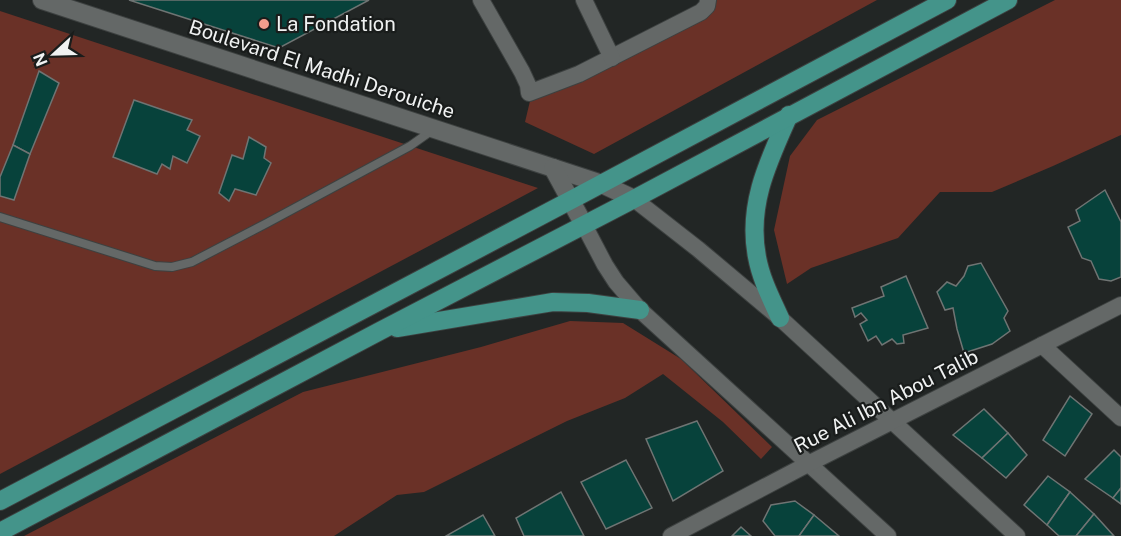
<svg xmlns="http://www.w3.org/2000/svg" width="1121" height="536" viewBox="0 0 1121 536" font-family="'Public Sans',sans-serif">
	<rect width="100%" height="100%" fill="#222625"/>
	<!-- green -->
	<g fill="#6a3127">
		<path d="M706,0H877L594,154L525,122L530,101L560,86Z"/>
		<path d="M1055,0H1121V135L1053,166L992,192H940L898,238L811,268L787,284L774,230L790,156L817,120Z"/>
		<path d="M0,11L538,188L0,474Z"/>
		<path d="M570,321L623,323L681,359L772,447L761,459L723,422L663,374L625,398L567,421L424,492L397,495L334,536H24L303,392L481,347Z"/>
	</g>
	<!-- building -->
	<g fill="#07423b" stroke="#6f7473" stroke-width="1.5">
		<path d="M129,0H369L279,48Z"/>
		<path d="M39,71L59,83L30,154L13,145Z"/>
		<path d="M134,100L192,120L187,130L200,136L187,163L173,156L170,169L162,164L157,174L113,157Z"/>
		<path d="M249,137L266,147L264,158L271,163L256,195L235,189L229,201L219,193L232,155L243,159Z"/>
		<path d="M13,145L30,154L14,200L0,196V177Z"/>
		<path d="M1105,190L1121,222V277L1111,281L1099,279L1091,261L1082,258L1068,227L1080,221L1076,210Z"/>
		<path d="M981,263L1008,311L1004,318L1010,331L992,344L964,353L957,329L953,308L945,310L937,292L947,282L956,286L964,276L968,266Z"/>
		<path d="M906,276L928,328L903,335L904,343L897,344L892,339L882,345L876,336L868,341L860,324L867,320L861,313L855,317L852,308L884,296L881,287Z"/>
		<path d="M1070,396L1092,414L1065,456L1043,440Z"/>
		<path d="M984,409L1008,433L982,458L953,435Z"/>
		<path d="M697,421L723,471L673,501L646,439Z"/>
		<path d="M1008,433L1027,455L1006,478L982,458Z"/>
		<path d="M1114,450L1121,457V488L1113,498L1085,479Z"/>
		<path d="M626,460L652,508L606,529L581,482Z"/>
		<path d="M1048,476L1070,492L1047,525L1024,505Z"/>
		<path d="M1121,488V504L1113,498Z"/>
		<path d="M561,492L584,536H524L516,518Z"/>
		<path d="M1070,492L1094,514L1076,536H1059L1047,525Z"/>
		<path d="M795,501L814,515L799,536H775L763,521L771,505Z"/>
		<path d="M1094,514L1114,536H1076Z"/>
		<path d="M483,515L495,536H446Z"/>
		<path d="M814,515L839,536H799Z"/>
		<path d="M741,527L751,536H732Z"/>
	</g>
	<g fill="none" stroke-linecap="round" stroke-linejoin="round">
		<defs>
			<path id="service" d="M0,217L155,266L172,267L192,262L267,223L410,146L434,129"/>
			<g id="minor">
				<path d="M481,0L522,72L528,85L529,93L579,74L701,12L707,6L708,0"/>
				<path d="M584,0L612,58"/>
				<path d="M634,199L698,249L780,318L1017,536"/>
				<path d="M584,225L605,265L616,282L640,310L888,536"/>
				<path d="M1042,345L1121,418"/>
				<path d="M671,536L808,464L1121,305"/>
			</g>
			<g id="tertiary">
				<path d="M42,0L602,184L634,199"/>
				<path d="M553,168L584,225"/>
			</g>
			<g id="primary">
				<path d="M780,318C771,298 761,279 757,257C747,205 768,162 789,115"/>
				<path d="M397,328L553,302L588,303L640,310"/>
				<path d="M0,501L571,200L947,0"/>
				<path d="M0,532L380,331L634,199L1008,0"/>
			</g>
		</defs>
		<!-- service casing -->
		<use href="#service" stroke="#3d4140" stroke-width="10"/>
		<!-- minor casing -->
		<use href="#minor" stroke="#3d4140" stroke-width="18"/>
		<!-- tertiary casing -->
		<use href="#tertiary" stroke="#3d4140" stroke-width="20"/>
		<!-- primary casing -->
		<use href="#primary" stroke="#3d4140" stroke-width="20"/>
		<!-- service -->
		<use href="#service" stroke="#646867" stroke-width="8"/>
		<!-- minor -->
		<use href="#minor" stroke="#646867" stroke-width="16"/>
		<!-- tertiary -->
		<use href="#tertiary" stroke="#646867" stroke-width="18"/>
		<!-- primary -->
		<use href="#primary" stroke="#44948a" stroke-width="18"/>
	</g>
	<!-- markers -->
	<circle fill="#f49d8c" stroke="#191c1b" stroke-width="2" cx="264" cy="24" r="6"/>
	<g text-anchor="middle" stroke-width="4.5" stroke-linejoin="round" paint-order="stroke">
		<!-- poi labels -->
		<g font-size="20" fill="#f0f2f2" stroke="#191c1b" text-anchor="start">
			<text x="276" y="31">La Fondation</text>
		</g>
		<!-- street labels -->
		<g font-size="20" fill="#f0f2f2" stroke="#191c1b">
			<text transform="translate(322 69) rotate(18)" y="7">Boulevard El Madhi Derouiche</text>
			<text transform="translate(886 401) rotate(-27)" y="7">Rue Ali Ibn Abou Talib</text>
		</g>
	</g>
	<!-- north arrow -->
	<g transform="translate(54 54) rotate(248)" stroke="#191c1b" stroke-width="4.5" paint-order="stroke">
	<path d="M0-4.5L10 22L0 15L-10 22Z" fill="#f0f2f2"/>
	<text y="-9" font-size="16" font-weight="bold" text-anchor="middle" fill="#f0f2f2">N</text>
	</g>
</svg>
